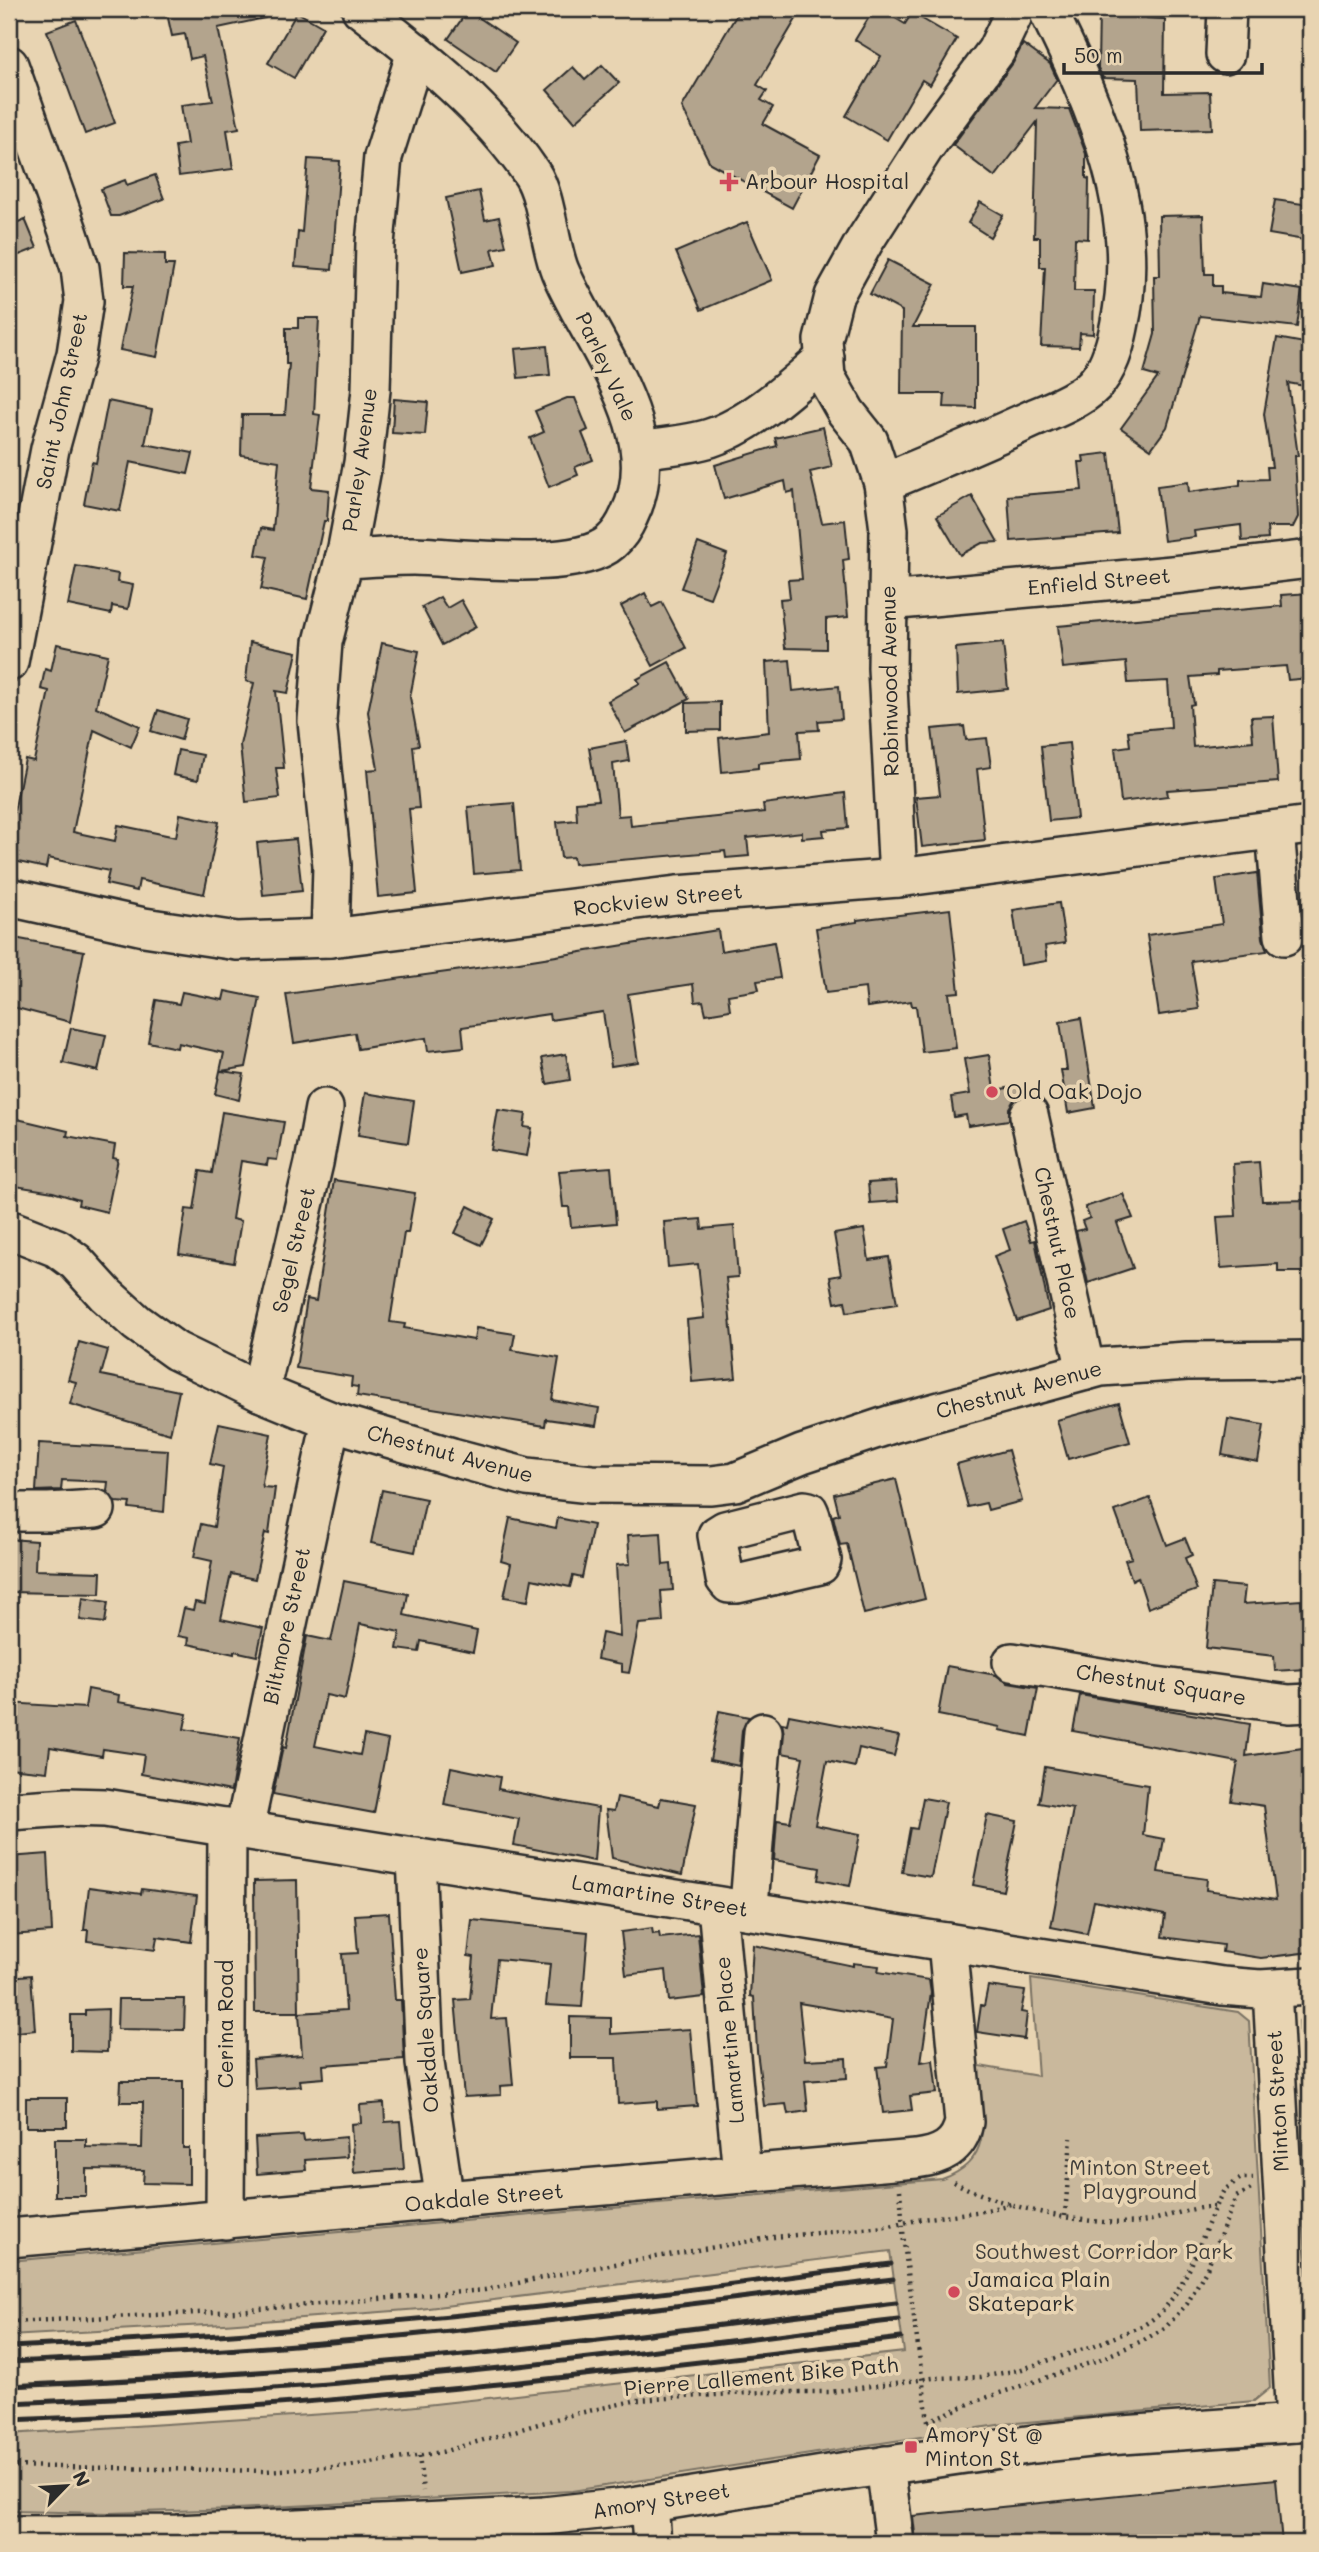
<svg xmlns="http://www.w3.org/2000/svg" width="1319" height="2552" viewBox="0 0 1319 2552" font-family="Mali,sans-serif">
	<rect width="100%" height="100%" fill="#e8d4b2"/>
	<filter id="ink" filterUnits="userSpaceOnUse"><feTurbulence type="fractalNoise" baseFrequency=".0143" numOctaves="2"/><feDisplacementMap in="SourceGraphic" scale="14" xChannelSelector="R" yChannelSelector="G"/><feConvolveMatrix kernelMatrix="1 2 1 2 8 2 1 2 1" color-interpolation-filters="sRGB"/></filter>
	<g filter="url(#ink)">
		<!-- green -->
		<g fill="#c9b89c" stroke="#7a7264" stroke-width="2">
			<path d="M1031,1979L1238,2012L1249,2021L1270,2388L1254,2401L1004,2424L572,2491L236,2509L110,2513L9,2511V2434L371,2411L904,2352L890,2251L420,2309L224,2324L9,2336V2261L942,2179C999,2159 981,2112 974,2065L1038,2076Z"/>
			<path d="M1310,2011V2194H1309L1299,2021Z"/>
		</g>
		<!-- building -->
		<g fill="#b3a48d" stroke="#2b2b2b" stroke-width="2">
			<path d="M166,9H264L265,18L218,28L239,128L227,130L233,169L179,176L175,146L187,144L181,105L213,101L203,56L190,59L185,34L172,36Z"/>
			<path d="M740,9H802L757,85L767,91L761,100L773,107L763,124L820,155L792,208L710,163L682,107Z"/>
			<path d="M874,9H880L905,24L912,13L957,39L930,85L922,80L887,140L846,116L881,56L855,40Z"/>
			<path d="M1099,9H1147V18L1165,19L1164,93L1210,92L1212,129L1140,131L1138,79L1103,78L1098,68Z"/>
			<path d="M468,10L516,43L496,72L448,39Z"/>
			<path d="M297,12L323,27L294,78L268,63Z"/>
			<path d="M76,20L115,123L85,134L47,31Z"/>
			<path d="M1023,44L1050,64L1057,79L1035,108L1069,109L1086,154V178L1089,179L1088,239L1075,238L1074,291H1094L1093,334L1080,333L1079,347L1041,346L1045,267H1040V237H1034L1037,122L995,177L953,145L1013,63Z"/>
			<path d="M602,65L619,83L575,122L547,90L573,67L585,80Z"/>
			<path d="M308,159L340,161L332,270L295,267L298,231L302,232Z"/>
			<path d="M155,175L164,199L119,216H111L101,189L125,180L127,185Z"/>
			<path d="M479,191L485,220L499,217L506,246L492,249L496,265L462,272L446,198Z"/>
			<path d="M1275,200L1310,205V241L1269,234Z"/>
			<path d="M980,202L1003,215L990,237L968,223Z"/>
			<path d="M1203,215L1205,274H1213V286H1221V293L1261,297L1263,284L1302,290L1297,327L1200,316L1167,427L1151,449L1121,428L1158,377L1144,373L1155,334L1154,276H1160L1159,216Z"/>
			<path d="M25,219L37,248L9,259V226Z"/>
			<path d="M747,222L772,280L701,310L676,252Z"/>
			<path d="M125,253L165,254V265H174L157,357L120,350L133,286H124Z"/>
			<path d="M888,260L935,284L913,327H976V408L944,407L945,394H901L902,311L870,294Z"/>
			<path d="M298,318H319L314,414L320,415L311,488L329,490L327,521H324L307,599L261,589L268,557L256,555L261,528L273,530L279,461L241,455L242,415H285L289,364H286V328H298Z"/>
			<path d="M1277,338L1310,344V387L1288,383L1298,456H1295L1298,517L1293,527H1267L1268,539L1242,541L1241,525L1194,531L1195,537L1164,541L1157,486L1188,482L1189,492L1240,485V480L1268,479L1267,467H1272L1264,414Z"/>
			<path d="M547,346L550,375L518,378L515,349Z"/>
			<path d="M567,398H575L588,430L582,433L593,460L575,467L578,475L549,487L530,438L544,432L535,411Z"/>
			<path d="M394,399L428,402L425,435L392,433Z"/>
			<path d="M108,401L152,410L145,444L193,453L188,474L130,462L120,511L84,504L92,462L96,463Z"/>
			<path d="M823,427L832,467L810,472L822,523L845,520L849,559L843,560L848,617L826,619V649L785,648L780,599L790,598L788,580L802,579L794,491L787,493L785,481L724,499L715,465L777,446L775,438Z"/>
			<path d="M1109,453L1118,533L1011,541L1008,496L1082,490L1079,462H1084L1083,456Z"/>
			<path d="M972,496L998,542L982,543L960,555L937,516Z"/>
			<path d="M698,543L727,554L710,598L681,588Z"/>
			<path d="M76,566L118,574L117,582L133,585L128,609L112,606L111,614L68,605Z"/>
			<path d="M645,593L652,607L662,602L686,648L653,666L621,606Z"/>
			<path d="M1310,593V678L1288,680L1286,666L1217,671V675L1190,677L1194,704L1190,705L1193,747L1253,741L1251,717L1273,716L1278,782L1167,790L1168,796L1121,802L1115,748L1130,746L1128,731L1171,727L1168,681L1128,683L1126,662L1063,668L1058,626L1282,606L1281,595Z"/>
			<path d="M440,597L447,608L461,600L476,627L442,645L422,607Z"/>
			<path d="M250,642L297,652L288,693L276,691L284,768H276L280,798L246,802L240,745L254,683L246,681Z"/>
			<path d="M382,643L419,651L410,697L419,745L413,746L419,808L409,809L417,893L378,897L367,770L378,769L368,712Z"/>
			<path d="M1003,643L1008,689L958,694L956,648Z"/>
			<path d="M57,644L108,655L96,707L140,726L131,747L94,730L73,832L115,841L118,825L176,837L180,814L219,822L204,894L139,880L137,891L106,884L109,871L48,858L46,868L9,860V836L25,759L34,761L49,691L41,689L45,669L51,671Z"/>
			<path d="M790,660L793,691L839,686L842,719L818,721L819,730L799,731L801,759L758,763V768L722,772L719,738L769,732L766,662Z"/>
			<path d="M669,662L689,699L625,733L608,701L640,683L637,679Z"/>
			<path d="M720,702V730L686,731V703Z"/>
			<path d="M158,710L187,719L181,740L151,731Z"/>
			<path d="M964,726L966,740L987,738L991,767L977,769L985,840L922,847L916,797L940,795L932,729Z"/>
			<path d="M626,741L629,761L613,764L618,816L630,815L631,826L764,812L763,804L845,793L848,828L823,830L824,836L802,838V832L747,838L749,856L726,858L725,851L574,864L573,857L561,858L557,822L577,820L576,802L598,800L589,748Z"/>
			<path d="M1069,743L1077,818L1049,821L1041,746Z"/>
			<path d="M178,750L203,755L198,780L173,775Z"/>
			<path d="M514,803L520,870L474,874L468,807Z"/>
			<path d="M296,839L302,891L263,895L257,843Z"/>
			<path d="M1257,873L1263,938L1267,951L1191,961L1199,1009L1159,1015L1147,935L1222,924L1216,879Z"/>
			<path d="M1059,903L1065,943L1045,946L1047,961L1021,965L1013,910Z"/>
			<path d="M950,909L959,992L949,993L956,1048L922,1052L916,1006H912L911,1001L867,1007L865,988L826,993L816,928L857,922V920Z"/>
			<path d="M718,930L721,951L774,942L780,978L757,981L759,990L728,995L730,1010L706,1014L703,1001L695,1002L693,984L628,994L638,1062L611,1066L603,1012L550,1020L549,1014L462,1027L464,1047L428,1051L426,1038L358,1049L355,1033L294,1043L286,994L513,963Z"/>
			<path d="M9,937L84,951L70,1022L9,1006Z"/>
			<path d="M225,991L260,998L246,1067L221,1071L244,1074L239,1100L215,1094L224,1053L178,1043L177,1048L148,1042L156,1000L179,1004L182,992L223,1000Z"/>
			<path d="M1081,1018L1095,1108L1068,1113L1061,1070H1067L1060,1022Z"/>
			<path d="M71,1028L106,1035L98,1071L63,1063Z"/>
			<path d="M566,1054L570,1080L547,1084L542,1058Z"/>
			<path d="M989,1055L994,1090L1021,1086L1022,1095L1014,1100L1009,1108V1120L968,1126L966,1115L954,1117L951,1097L970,1094L964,1059Z"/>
			<path d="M365,1093L414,1101L408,1143L358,1135Z"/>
			<path d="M498,1110L526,1114L524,1127L532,1128L527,1156L491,1150Z"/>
			<path d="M222,1112L284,1122L277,1160L268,1159L267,1165L241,1161L232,1219L241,1221L234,1263L179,1254L186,1209L194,1210L200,1171L212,1173Z"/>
			<path d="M9,1117L68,1131L67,1136L115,1145L113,1158L118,1159L107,1212L78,1205L79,1200L53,1192L9,1185Z"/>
			<path d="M1259,1162L1262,1201L1310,1200V1272H1278V1264L1221,1268L1217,1217L1236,1216L1233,1164Z"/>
			<path d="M611,1167L616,1223L571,1227L569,1207H563L559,1171Z"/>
			<path d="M334,1180L415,1193L408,1233H404L390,1322L405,1324L404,1328L474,1340L476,1328L515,1334L512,1350L559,1358L552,1400L599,1408L596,1426L546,1419L545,1426L357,1396L358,1387L351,1386L352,1377L296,1368L307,1299L316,1301Z"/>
			<path d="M896,1181L898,1201L870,1203L868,1183Z"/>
			<path d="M1123,1194L1133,1218L1117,1223L1133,1268L1088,1283L1076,1231L1085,1229L1082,1221L1090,1218L1085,1207Z"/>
			<path d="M468,1206L494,1219L481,1245L455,1233Z"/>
			<path d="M701,1219L702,1229L734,1226L738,1277L726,1278L736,1378L692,1382L687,1320L704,1318L698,1264L668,1267L664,1222Z"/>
			<path d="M1024,1221L1031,1241L1035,1240L1049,1310L1017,1321L994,1256L1010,1250L1003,1229Z"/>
			<path d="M864,1229L869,1260L889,1257L897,1304L847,1312L845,1301L835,1303L830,1277L841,1275L834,1234Z"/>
			<path d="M79,1342L108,1350L101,1375L179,1391L170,1434L70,1404L76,1382L68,1380Z"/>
			<path d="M1119,1403L1130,1442L1068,1459L1057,1420Z"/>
			<path d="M1228,1419L1264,1425L1258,1462L1222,1455Z"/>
			<path d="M219,1423L271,1434L262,1482L263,1487L275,1488L269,1534L265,1533L255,1579L231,1574L221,1619L263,1628L257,1656L234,1651V1654L188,1644L189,1638L178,1636L184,1608L193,1610L195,1602L205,1604L212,1561L194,1557L201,1524L214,1527L223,1467L210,1464Z"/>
			<path d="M39,1443L168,1450L164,1512L129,1508L130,1503L115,1502L107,1491L108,1482L62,1480L61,1490L36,1491Z"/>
			<path d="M1008,1450L1022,1501L988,1510L986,1503L968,1507L957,1464Z"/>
			<path d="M896,1479L925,1599L864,1614L847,1544L840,1545L833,1516L839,1514L834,1494Z"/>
			<path d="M382,1490L426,1499L415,1552L371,1543Z"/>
			<path d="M1150,1498L1167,1545L1185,1538L1192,1555L1185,1558L1197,1590L1148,1608L1138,1577L1132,1580L1125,1560L1132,1558L1115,1511Z"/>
			<path d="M510,1518L556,1528L558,1518L593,1525L582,1578L573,1576L570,1587L532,1579L528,1601L504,1597L511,1564L501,1561Z"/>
			<path d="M661,1533L663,1565L671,1564L673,1590L661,1591L663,1622L639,1624L629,1673L622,1672V1664L597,1659L602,1633L620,1637L616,1565L630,1564L628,1535Z"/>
			<path d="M9,1539L36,1541L35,1570L101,1572L100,1594L9,1592Z"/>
			<path d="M344,1581L408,1594L404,1615L477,1631L473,1652L421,1641L419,1652L397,1649L400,1632L360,1624L345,1699L326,1695L315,1746L360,1755L364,1735L388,1740L374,1813L273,1794L283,1747L286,1748L307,1636L331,1641Z"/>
			<path d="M1212,1584L1245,1587L1243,1604L1301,1600L1306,1669L1275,1671L1274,1656L1206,1648Z"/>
			<path d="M83,1598L108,1602L105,1623L80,1620Z"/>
			<path d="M947,1666L996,1675L1008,1683L1038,1688L1029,1736L999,1730L1000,1727L938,1715Z"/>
			<path d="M88,1689L119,1695L118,1702L187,1714L184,1729L240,1738L231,1791L141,1774L144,1755L103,1749L102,1756L50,1747L47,1772L9,1768V1703L85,1708Z"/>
			<path d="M1080,1695L1250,1724L1246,1756L1310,1747V1870L1303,1871L1310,1925V1952L1261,1958L1222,1952L1223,1945L1162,1937L1165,1915L1094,1901L1087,1934L1051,1927L1073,1809L1039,1803L1045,1767L1148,1785L1143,1835L1164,1839L1158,1872L1207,1879L1206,1890L1276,1900L1264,1806L1231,1801L1238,1762L1073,1731Z"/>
			<path d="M719,1711L749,1717L742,1730L739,1766L710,1760Z"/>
			<path d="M789,1715L899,1736L894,1756L859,1748L855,1767L827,1761L815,1825L860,1834L850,1886L818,1880L820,1868L774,1860L777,1820L790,1822L803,1757L782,1753L784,1734L782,1723L787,1724Z"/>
			<path d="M451,1767L500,1777L498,1789L598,1808L594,1861L514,1845L519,1819L444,1805Z"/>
			<path d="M617,1797L659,1806L661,1798L696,1804L682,1875L612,1858L606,1810L614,1811Z"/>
			<path d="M923,1798L946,1802L931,1877L902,1872L910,1828L917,1829Z"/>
			<path d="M987,1815L1017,1821L1003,1891L973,1885Z"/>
			<path d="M48,1854L52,1932L10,1935L9,1857Z"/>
			<path d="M297,1880L299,2012H255L254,1881Z"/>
			<path d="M89,1887L141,1894L142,1889L197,1896L191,1942L157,1937L155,1950L87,1941L88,1930H84Z"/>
			<path d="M389,1913L395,2000H401L404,2059L323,2065L324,2078L300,2080L301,2086L255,2089L253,2059L302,2055L299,2013L346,2010L342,1954L358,1953L355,1915Z"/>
			<path d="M472,1920L588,1932L582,2007L546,2005L550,1964L497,1959L491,2019L507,2018L513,2085L500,2086L501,2095L464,2097L455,2000L470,1999L474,1957L468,1956Z"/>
			<path d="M652,1928L653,1934L659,1933L660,1938L698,1934L704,1997L669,2001L666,1970L626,1975L621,1932Z"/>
			<path d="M753,1945L853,1966V1963L879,1966L878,1972L929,1980L931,1993L921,2062L933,2060L937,2093L910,2096L912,2110L883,2113L877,2067L887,2066L893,2019L799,2003L805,2060L846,2058L847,2078L805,2081L808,2111L788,2114L786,2104L764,2106L757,2051L754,1997L750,1996Z"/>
			<path d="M31,1975L35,2030L9,2033V1977Z"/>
			<path d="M988,1986L1025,1991L1021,2012L1027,2013L1024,2039L977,2032L981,2005L984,2006Z"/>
			<path d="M118,1999H185L184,2030L117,2029Z"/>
			<path d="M108,2009L107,2052L71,2051V2015H85V2010Z"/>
			<path d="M570,2017L611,2018V2034L690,2029L697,2106L657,2109V2101L618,2104L616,2058H570Z"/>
			<path d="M121,2081H183V2148H189V2184L143,2183L144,2170L86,2169V2196H55V2139H86V2147L142,2148L143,2102H120Z"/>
			<rect x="26" y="2098" width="41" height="29"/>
			<path d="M384,2103L385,2122L400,2121L404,2169L354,2173L351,2124L361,2123L360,2105Z"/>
			<path d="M303,2135L304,2141L346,2137L347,2157L305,2160L306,2170L257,2174L255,2138Z"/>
			<path d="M1276,2479L1282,2543H1248V2540L1210,2543H916L913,2516Z"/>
		</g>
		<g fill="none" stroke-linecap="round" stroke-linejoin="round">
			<defs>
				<g id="minor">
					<path d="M1225,54L1227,9"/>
					<path d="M9,65L68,231L80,268L84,301L76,354L50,449L9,662"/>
					<path d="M640,450C663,446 688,445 710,438C751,425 793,386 825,358"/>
					<path d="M883,483C934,462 984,441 1034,418C1051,411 1081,399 1094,385C1109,369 1115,347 1119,327C1144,216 1096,107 1047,9"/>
					<path d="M344,559C367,558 390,556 413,556C459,557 576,573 611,542C619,535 625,525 629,516C670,434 591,344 560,271C549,244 547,197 532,174C487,107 424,58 361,9"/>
					<path d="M888,601L1183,574L1310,559"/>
					<path d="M1275,830L1284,936"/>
					<path d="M898,878L887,668L889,530L883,483L869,441L846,412L826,377L823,340L834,296L864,242L925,147L996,51L1016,9"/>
					<path d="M9,897L144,927L237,941L330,938L677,895L898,878L1310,825"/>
					<path d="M330,938L332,865L317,721L323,642L347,548L363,463L371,390L375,244L383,157L416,52"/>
					<path d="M1029,1115L1086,1371"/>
					<path d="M9,1229L57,1248L76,1262L106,1295L137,1323L176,1351L260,1392L331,1421L452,1457L527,1477L591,1484L711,1485L735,1482L802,1454L892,1424L1101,1367L1187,1361L1310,1360"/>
					<path d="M260,1392L314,1163L324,1108"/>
					<path d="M804,1510L809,1511L811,1516L822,1560L820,1565L737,1584H729L725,1579L717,1535L725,1530Z"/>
					<path d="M9,1512H49L96,1509"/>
					<path d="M1012,1662L1141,1684L1289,1704L1310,1703"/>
					<path d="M9,1811L68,1807L105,1808L1222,1986L1260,1989L1310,1986"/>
					<path d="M244,1830L331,1421"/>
					<path d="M416,1857L425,2063L445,2202"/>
					<path d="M717,1906L742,2174"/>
					<path d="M746,1910L750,1893L763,1732"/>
					<path d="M1272,1989L1295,2423"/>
					<path d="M225,2220L227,1827"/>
					<path d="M9,2238L916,2159C940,2156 959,2148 964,2122L947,1942"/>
					<path d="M885,2465L895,2543"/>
					<path d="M649,2504L652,2543"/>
					<path d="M9,2535L177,2534L544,2516L626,2507L841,2472L1034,2444L1108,2436L1310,2422"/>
				</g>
			</defs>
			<!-- minor casing -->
			<use href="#minor" stroke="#2b2b2b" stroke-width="42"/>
			<!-- path -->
			<g stroke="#2b2b2b" stroke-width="4.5" stroke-dasharray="2 5" stroke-linecap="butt">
				<path d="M954,2182C1000,2207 1089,2227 1141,2222C1165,2219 1191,2206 1215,2207"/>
				<path d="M900,2190L904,2243L928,2421"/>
				<path d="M1065,2216L1071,2138"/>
				<path d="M9,2322L237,2311L485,2290L580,2270L774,2237L885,2227L922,2219L983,2211L1011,2204"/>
				<path d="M928,2421L979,2400L1096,2361L1144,2340L1166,2327L1187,2304L1207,2268L1236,2197L1251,2189"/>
				<path d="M419,2456L423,2491"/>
				<path d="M9,2466L264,2471L351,2466L442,2452L566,2416L638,2400L763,2392H830L933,2378L981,2377L1019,2370L1093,2346L1144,2325L1160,2314L1174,2296L1190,2268L1215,2207L1224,2190L1241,2178H1253"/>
			</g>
			<!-- minor -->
			<use href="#minor" stroke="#e8d4b2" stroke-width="37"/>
			<!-- rail -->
			<g stroke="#2b2b2b" stroke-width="5">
				<path d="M9,2347C189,2339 369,2325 549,2306C663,2294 777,2278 891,2264"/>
				<path d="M9,2362C143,2356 276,2348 410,2335C571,2320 732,2299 893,2279"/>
				<path d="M9,2386C143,2380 277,2372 411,2360C573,2345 735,2323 896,2303"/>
				<path d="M9,2403C176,2396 343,2385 510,2367C639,2353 769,2336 898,2320"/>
				<path d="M9,2420C308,2409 604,2374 901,2338"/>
			</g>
		</g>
	</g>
	<!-- markers -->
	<g fill="#d1495b" stroke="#e8d4b2" stroke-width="2.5">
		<path d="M725.5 171.5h7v7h7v7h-7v7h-7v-7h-7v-7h7z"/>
		<circle cx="992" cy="1092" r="7"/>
		<circle cx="954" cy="2292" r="7"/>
		<rect x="904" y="2440" width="14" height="14" rx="3.5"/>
	</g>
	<g text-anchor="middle" stroke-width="7" stroke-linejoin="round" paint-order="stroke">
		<!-- poi labels -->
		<g font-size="21" fill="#2b2b2b" stroke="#e8d4b2" text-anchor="start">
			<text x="745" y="189">Arbour Hospital</text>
			<text x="1006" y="1099">Old Oak Dojo</text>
			<text x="968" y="2287">Jamaica Plain<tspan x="968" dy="24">Skatepark</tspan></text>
			<text x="925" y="2442">Amory St @<tspan x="925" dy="24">Minton St</tspan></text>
		</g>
		<!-- street labels -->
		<g font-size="21" fill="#2b2b2b" stroke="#e8d4b2">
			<text transform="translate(606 367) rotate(65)" y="7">Parley Vale</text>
			<text transform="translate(62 401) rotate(-78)" y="7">Saint John Street</text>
			<text transform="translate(360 460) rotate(-82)" y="7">Parley Avenue</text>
			<text transform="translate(1099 582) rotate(-5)" y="7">Enfield Street</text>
			<text transform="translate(890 681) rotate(-91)" y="7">Robinwood Avenue</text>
			<text transform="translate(658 900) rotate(-6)" y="7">Rockview Street</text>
			<text transform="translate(1057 1243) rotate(78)" y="7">Chestnut Place</text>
			<text transform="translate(294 1250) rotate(-77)" y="7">Segel Street</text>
			<text transform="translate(1019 1390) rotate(-15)" y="7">Chestnut Avenue</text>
			<text transform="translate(450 1454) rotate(15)" y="7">Chestnut Avenue</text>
			<text transform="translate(287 1626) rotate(-78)" y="7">Biltmore Street</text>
			<text transform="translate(1161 1685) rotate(9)" y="7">Chestnut Square</text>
			<text transform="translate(660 1896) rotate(9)" y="7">Lamartine Street</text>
			<text transform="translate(226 2024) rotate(-90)" y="7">Cerina Road</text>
			<text transform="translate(426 2030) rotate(-94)" y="7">Oakdale Square</text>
			<text transform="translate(730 2040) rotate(-95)" y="7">Lamartine Place</text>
			<text transform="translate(1278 2101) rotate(-93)" y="7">Minton Street</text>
			<text transform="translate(484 2198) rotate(-5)" y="7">Oakdale Street</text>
			<text transform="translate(761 2377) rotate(-5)" y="7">Pierre Lallement Bike Path</text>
			<text transform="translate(661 2501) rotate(-9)" y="7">Amory Street</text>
		</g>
		<!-- park labels -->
		<g font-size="21" fill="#43403c" stroke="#e8d4b2">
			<text x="1140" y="2175">Minton Street<tspan x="1140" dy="24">Playground</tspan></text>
			<text x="1104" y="2259">Southwest Corridor Park</text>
		</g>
	</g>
	<!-- margin -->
	<rect width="1319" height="2552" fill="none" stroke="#e8d4b2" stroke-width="35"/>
	<rect x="18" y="18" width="1284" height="2517" fill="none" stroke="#2b2b2b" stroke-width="2.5" filter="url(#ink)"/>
	<!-- north arrow -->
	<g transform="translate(66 2486) rotate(65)" stroke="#e8d4b2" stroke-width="5" paint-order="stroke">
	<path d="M0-5L12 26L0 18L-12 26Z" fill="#2b2b2b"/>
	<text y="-10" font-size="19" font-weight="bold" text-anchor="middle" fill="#2b2b2b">N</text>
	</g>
	<!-- scale -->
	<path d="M1064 63v10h198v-10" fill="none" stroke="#2b2b2b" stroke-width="3.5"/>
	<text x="1074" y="63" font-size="21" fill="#2b2b2b" stroke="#e8d4b2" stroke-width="5" paint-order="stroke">50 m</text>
</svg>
